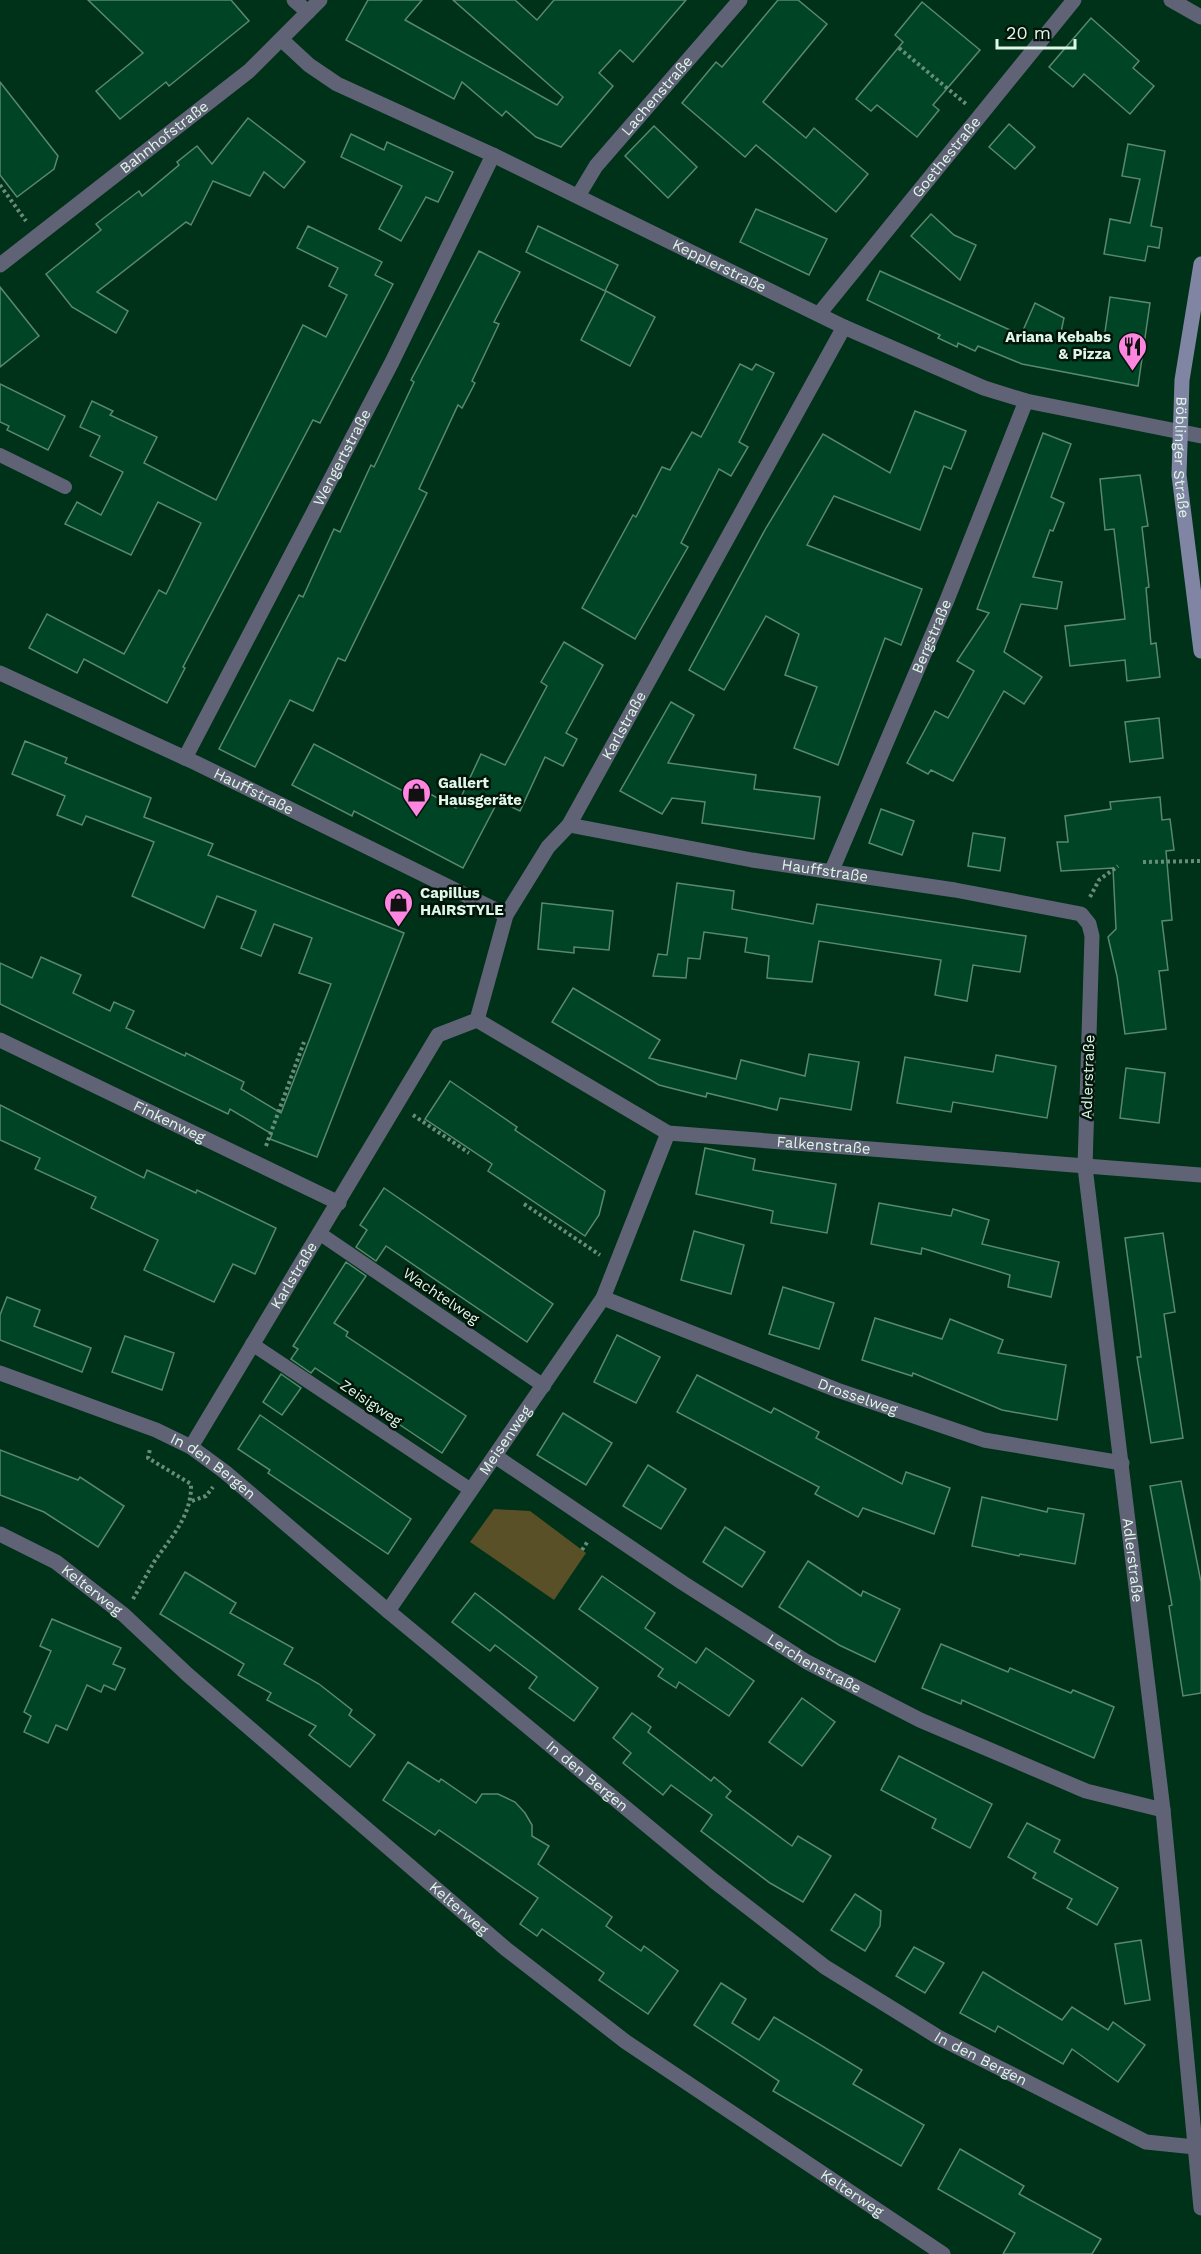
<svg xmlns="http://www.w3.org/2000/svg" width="1201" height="2254" viewBox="0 0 1201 2254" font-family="'Work Sans',sans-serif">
	<rect width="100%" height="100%" fill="#003119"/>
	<!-- green -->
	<path fill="#595028" d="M494,1509L530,1511L586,1553L554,1600L470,1542Z"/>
	<!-- building -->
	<g fill="#004426" stroke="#59886c" stroke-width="1.5">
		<path d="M88,0H231L249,21L169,86L166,82L120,119L96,91L143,53Z"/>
		<path d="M368,0H422L405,20L557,105L563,97L453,0H515L537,20L554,0H686L633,62L620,50L599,73L613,86L561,147L536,137L506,111L502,116L462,82L454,99L346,40Z"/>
		<path d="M778,0H798L827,24L763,102L806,138L814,128L868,174L836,212L756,145L745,157L682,103L716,62L722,67Z"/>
		<path d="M922,2L980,50L933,105L939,110L917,137L877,105L871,111L856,99L903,42L895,35Z"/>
		<path d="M1091,18L1139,61L1133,68L1154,86L1130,114L1084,74L1073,87L1049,67Z"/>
		<path d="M0,82L58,156L54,169L17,197L0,175Z"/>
		<path d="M248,118L305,162L284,188L264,172L250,196L213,181L191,225L186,222L97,292L128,311L116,333L72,307L46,274L101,230L96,224L139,191L142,196L179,165L177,162L197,146L212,164Z"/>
		<path d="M1009,124L1035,147L1015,169L989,147Z"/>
		<path d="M654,126L697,167L668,198L625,156Z"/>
		<path d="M351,134L384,150L387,142L453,172L438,202L426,197L401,241L379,229L402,186L341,157Z"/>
		<path d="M1128,144L1165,151L1151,226L1162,228L1159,248L1148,246L1145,261L1104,254L1110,219L1130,223L1140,179L1122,176Z"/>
		<path d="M756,209L827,239L809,275L740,242Z"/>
		<path d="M931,214L954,235L976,245L960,280L911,236Z"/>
		<path d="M308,226L382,262L375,275L393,284L320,423L313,420L183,667L185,668L167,703L84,659L77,673L29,648L47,614L124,654L159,590L166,594L201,523L158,502L131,555L65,524L77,502L101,515L123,472L90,456L100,436L80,427L92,401L113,411L110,415L157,437L144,463L216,500L303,325L326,337L347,295L329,286L338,268L297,248Z"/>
		<path d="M538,226L618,265L605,291L526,252Z"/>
		<path d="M479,251L520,272L494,322L499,324L472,381L475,383L462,408L458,405L419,489L427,493L345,661L338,658L313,711L290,700L255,767L219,749L299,595L303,597L334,529L340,532L371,465L374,467L414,382L411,380Z"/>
		<path d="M880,271L1021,335L1035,303L1064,318L1061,332L1104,339L1110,297L1150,303L1138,386L1022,364L978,346L975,351L958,343L957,347L938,338L940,335L867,300Z"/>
		<path d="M0,287L39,336L0,367Z"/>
		<path d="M606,291L655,317L630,366L581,340Z"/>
		<path d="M740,364L752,370L756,364L774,373L739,442L748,447L731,476L719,469L681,543L688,547L635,639L582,608L633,515L636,517L662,467L670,470L692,432L701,437Z"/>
		<path d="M0,384L65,416L48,450L7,430L9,426L0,422Z"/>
		<path d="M915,411L966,431L951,469L944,466L920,530L834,496L807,545L922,589L901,645L885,638L838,765L794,748L817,687L785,675L799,634L766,616L724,690L689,670L766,528L823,434L890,473Z"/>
		<path d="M1043,433L1071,444L1051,497L1064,503L1053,531L1050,530L1033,577L1062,582L1057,609L1021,604L1004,652L1042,677L1024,704L1004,691L953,781L931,770L928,774L907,763L935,711L948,718L974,671L957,661L989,613L977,609Z"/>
		<path d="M1140,475L1148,526L1142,527L1149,587L1146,588L1151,644L1156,643L1160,677L1127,681L1125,660L1070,666L1065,626L1125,619L1114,529L1105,530L1100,479Z"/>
		<path d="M564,642L603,665L566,733L577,739L563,766L545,757L520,811L498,801L463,868L354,811L352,816L292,785L314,744L403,791L408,782L456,808L481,754L505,765L547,686L541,682Z"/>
		<path d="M671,702L694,715L668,763L756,775L754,789L820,797L814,839L702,823L705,802L672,798L662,814L620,791Z"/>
		<path d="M1159,718L1163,758L1130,762L1125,722Z"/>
		<path d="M25,741L67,758L65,763L151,798L144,817L213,844L208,855L404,933L317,1157L270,1139L272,1134L230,1109L228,1114L0,1004V963L32,978L41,957L81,975L73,993L110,1011L114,1002L134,1011L126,1028L185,1056L186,1053L244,1082L241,1089L281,1113L331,984L299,973L312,938L274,924L261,956L241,948L256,911L217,896L204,928L132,896L154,842L86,816L82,825L57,815L65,796L12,774Z"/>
		<path d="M1160,797L1162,820L1170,819L1174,850L1166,851L1172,920L1162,921L1168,970L1159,971L1166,1029L1125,1034L1117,976L1108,937L1116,929L1113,868L1061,871L1057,842H1068L1065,816L1111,809L1110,802Z"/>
		<path d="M881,809L914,821L902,855L869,843Z"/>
		<path d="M973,833L1005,838L1000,871L968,866Z"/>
		<path d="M677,883L734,891L732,909L813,924L817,904L1026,936L1020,972L973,965L967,1001L935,995L941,960L819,941L812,982L767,978L769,956L745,952L747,938L704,932L700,959L688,958L686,978L653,976L658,954L667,955Z"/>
		<path d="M542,903L613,911L609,950L574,947V953L538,949Z"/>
		<path d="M573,988L660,1040L649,1058L736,1079L741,1060L805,1076L809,1054L859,1062L851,1110L780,1098L777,1110L707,1093L706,1097L659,1085L552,1022Z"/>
		<path d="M996,1055L1056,1066L1047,1118L953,1102L951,1112L897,1103L905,1057L993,1072Z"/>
		<path d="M1126,1068L1165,1073L1159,1123L1120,1118Z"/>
		<path d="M450,1081L517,1127L515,1130L605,1191L599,1215L585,1236L488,1171L492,1164L425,1119Z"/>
		<path d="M0,1105L144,1178L147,1170L196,1193L197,1190L276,1228L255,1274L233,1264L214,1302L144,1270L158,1240L91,1208L96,1197L35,1169L40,1158L0,1140Z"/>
		<path d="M705,1148L755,1159L753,1170L836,1184L827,1233L771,1223L773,1211L696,1194Z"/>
		<path d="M384,1188L553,1304L527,1342L386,1246L376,1261L356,1247L367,1230L360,1225Z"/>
		<path d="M879,1203L951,1216L953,1209L989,1220L982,1244L1059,1262L1051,1297L1008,1287L1010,1275L922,1248L921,1254L871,1244Z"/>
		<path d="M694,1231L744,1245L731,1294L681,1280Z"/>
		<path d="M1163,1233L1175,1312L1164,1314L1183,1438L1151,1443L1137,1357H1141L1125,1238Z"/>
		<path d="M346,1262L366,1276L334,1323L348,1332L346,1336L466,1416L442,1453L315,1368L311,1373L291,1359L298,1349L293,1346Z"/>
		<path d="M783,1287L834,1303L819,1349L769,1334Z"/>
		<path d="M7,1297L40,1310L34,1326L91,1348L82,1372L0,1340V1315Z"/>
		<path d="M875,1318L942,1339L950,1319L1003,1340L998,1353L1066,1365L1057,1420L1002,1410L913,1373L912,1376L862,1360Z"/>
		<path d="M617,1335L660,1357L636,1403L594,1382Z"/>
		<path d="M125,1336L174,1353L162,1390L112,1372Z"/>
		<path d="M281,1374L301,1388L282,1415L263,1402Z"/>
		<path d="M697,1375L771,1413L774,1408L819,1432L816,1438L902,1484L906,1472L950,1488L934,1534L863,1508L858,1517L815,1494L819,1487L677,1412Z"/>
		<path d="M563,1413L612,1443L586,1485L537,1455Z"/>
		<path d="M260,1415L411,1519L388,1554L268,1473L270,1470L238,1449Z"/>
		<path d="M0,1450L78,1480L80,1477L124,1506L98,1547L44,1512L0,1495Z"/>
		<path d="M648,1465L686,1489L661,1529L623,1506Z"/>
		<path d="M1181,1481L1201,1582V1693L1183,1696L1169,1606L1172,1605L1150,1486Z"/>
		<path d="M982,1497L1047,1512L1048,1508L1084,1514L1075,1564L1020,1554L1019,1556L972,1546Z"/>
		<path d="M725,1527L765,1552L742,1587L703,1562Z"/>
		<path d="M808,1561L861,1596L863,1591L900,1609L875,1662L839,1645L779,1607Z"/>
		<path d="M185,1572L236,1603L230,1613L293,1648L284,1664L319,1684L352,1710L349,1715L375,1735L350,1767L309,1735L316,1726L267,1700L271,1693L238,1675L244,1664L160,1614Z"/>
		<path d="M602,1576L655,1613L645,1628L696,1663L706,1648L754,1681L729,1716L679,1682L676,1688L658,1676L663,1669L579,1609Z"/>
		<path d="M475,1593L598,1688L574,1721L529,1688L537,1677L495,1645L490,1651L452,1622Z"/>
		<path d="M52,1619L121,1648L113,1664L125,1669L115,1690L104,1685L101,1692L87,1685L67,1730L56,1725L48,1743L24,1732L31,1716L24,1712L51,1651L40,1646Z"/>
		<path d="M941,1644L1008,1672L1010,1668L1071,1693L1073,1690L1114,1707L1094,1758L962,1700L961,1704L922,1688Z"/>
		<path d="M802,1698L835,1722L802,1766L769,1742Z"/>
		<path d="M632,1713L651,1727L648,1732L711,1781L714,1777L731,1791L726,1797L792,1846L798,1836L831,1856L803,1902L770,1883L701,1831L712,1815L671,1785L663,1795L623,1763L631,1753L613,1738Z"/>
		<path d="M899,1756L992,1804L970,1848L932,1828L936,1819L881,1790Z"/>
		<path d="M408,1762L439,1782L441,1779L476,1803L482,1794H498L515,1802L525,1813L532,1825V1836L549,1846L538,1864L612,1917L606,1926L641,1951L644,1946L678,1971L648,2014L599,1980L604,1973L542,1929L537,1936L520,1924L538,1898L439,1830L435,1835L383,1800Z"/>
		<path d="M1027,1823L1060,1840L1054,1852L1118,1888L1097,1925L1067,1908L1072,1899L1033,1878L1036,1873L1008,1857Z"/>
		<path d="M855,1894L881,1911L880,1926L865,1951L831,1930Z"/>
		<path d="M1141,1940L1150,2000L1125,2004L1115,1944Z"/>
		<path d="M914,1947L944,1963L925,1993L896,1976Z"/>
		<path d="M983,1972L1062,2020L1072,2007L1108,2030L1113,2022L1145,2045L1118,2082L1072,2049L1063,2064L998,2026L995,2032L960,2013Z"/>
		<path d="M721,1983L746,1999L732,2023L759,2040L774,2017L862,2070L853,2084L924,2125L901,2166L773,2091L779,2081L694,2025Z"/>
		<path d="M960,2149L1024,2186L1019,2194L1101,2239L1092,2254H1003L1015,2233L938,2189Z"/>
	</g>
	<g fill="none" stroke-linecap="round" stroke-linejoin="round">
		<!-- path -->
		<g stroke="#678d78" stroke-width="4" stroke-dasharray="3 3" stroke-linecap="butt">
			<path d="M899,48L966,104"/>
			<path d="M0,185L26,221"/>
			<path d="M1143,862L1201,861"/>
			<path d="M1090,897L1099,880L1118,866"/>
			<path d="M413,1115L469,1153"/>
			<path d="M266,1146L304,1042"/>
			<path d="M524,1204L600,1255"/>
			<path d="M192,1501L206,1496L213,1487"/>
			<path d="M582,1550L588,1541"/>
			<path d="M133,1599C140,1587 147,1574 154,1562C171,1537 192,1516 191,1484L148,1458L150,1449"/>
		</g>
		<!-- service -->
		<g stroke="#606376" stroke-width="14">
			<path d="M0,455L65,487"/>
			<path d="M319,1233L544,1386"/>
			<path d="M252,1344L471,1490"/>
		</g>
		<!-- minor -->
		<g stroke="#606376" stroke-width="15">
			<path d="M294,0L308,12"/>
			<path d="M1171,0L1201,17"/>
			<path id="s1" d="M282,40L309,65L337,84L493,155L844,327L984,388L1026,401L1201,436"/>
			<path id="s2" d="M578,196L596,166L740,0"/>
			<path id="s3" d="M819,314L1074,0"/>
			<path id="s4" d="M0,673L196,763L506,915"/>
			<path id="s5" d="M185,758L392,362L493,155"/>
			<path id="s6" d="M569,825L752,860L955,890L1081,914L1089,924L1092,936L1085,1167L1163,1810L1201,2208"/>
			<path id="s7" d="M832,870L947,600L1026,401"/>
			<path id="s8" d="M477,1020L668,1133L1201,1175"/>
			<path id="s9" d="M0,1040L339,1203"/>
			<path id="s10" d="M603,1298L837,1390L984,1440L1122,1463"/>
			<path id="s11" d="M0,1373L156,1430L191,1447L225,1472L388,1611L714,1881L825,1967L938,2037L1146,2142L1195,2147"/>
			<path id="s12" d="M191,1447L438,1035L477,1020L506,915L548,847L569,825L844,327"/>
			<path id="s13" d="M495,1456L683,1583L807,1662L920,1720L1086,1791L1163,1810"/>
			<path id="s14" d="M0,1534L56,1562L124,1615L188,1675L506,1949L626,2042L943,2254"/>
			<path id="s15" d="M388,1611L603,1298L668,1133"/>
		</g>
		<!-- tertiary -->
		<path stroke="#606376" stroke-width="15" id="s16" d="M0,265L249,71L320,0"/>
		<!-- secondary -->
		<path stroke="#8085a3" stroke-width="15" id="s17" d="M1201,264L1182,380L1179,475L1201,651"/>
	</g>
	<!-- icons -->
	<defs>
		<symbol id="restaurant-pin" viewBox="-11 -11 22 30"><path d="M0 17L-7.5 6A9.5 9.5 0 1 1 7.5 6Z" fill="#fe86e1" stroke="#03150a"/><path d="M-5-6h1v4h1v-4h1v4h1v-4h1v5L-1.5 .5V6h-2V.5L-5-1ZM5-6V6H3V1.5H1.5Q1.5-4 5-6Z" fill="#111"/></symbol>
		<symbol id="shop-pin" viewBox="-11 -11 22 30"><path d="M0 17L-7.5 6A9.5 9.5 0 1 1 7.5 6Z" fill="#fe86e1" stroke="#03150a"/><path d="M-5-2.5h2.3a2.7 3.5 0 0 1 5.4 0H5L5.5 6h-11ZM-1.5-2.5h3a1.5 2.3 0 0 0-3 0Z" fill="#111"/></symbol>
	</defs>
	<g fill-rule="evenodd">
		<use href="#restaurant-pin" x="1116" y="330" width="33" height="45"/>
		<use href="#shop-pin" x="400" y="776" width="33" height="45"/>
		<use href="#shop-pin" x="382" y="886" width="33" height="45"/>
	</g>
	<g text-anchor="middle" stroke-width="5" stroke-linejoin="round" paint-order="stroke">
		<!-- street labels -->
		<g font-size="15" fill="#def7e7" stroke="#03150a">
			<text dy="5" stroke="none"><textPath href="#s2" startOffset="128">Lachenstraße</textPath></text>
			<text dy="5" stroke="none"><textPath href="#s16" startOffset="208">Bahnhofstraße</textPath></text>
			<text dy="5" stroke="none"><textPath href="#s3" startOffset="202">Goethestraße</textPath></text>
			<text dy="5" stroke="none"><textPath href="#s1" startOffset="494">Kepplerstraße</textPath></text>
			<text dy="5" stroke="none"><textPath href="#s17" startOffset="195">Böblinger Straße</textPath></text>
			<text dy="5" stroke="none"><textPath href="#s5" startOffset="339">Wengertstraße</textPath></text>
			<text dy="5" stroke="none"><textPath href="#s7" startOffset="254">Bergstraße</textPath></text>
			<text dy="5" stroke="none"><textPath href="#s12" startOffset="855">Karlstraße</textPath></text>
			<text dy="5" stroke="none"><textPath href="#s4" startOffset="280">Hauffstraße</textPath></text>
			<text dy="5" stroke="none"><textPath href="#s6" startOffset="260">Hauffstraße</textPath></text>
			<text transform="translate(1088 1077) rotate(-88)" y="5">Adlerstraße</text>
			<text dy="5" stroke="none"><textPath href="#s9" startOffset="188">Finkenweg</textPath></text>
			<text dy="5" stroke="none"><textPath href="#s8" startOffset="378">Falkenstraße</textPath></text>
			<text dy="5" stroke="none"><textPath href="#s12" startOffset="200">Karlstraße</textPath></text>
			<text transform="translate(441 1296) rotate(34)" y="5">Wachtelweg</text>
			<text dy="5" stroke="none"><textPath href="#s10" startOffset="273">Drosselweg</textPath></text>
			<text transform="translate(371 1403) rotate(34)" y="5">Zeisigweg</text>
			<text dy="5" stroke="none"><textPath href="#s15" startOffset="207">Meisenweg</textPath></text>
			<text dy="5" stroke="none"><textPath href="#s11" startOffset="234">In den Bergen</textPath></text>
			<text dy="5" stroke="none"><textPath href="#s6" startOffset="1172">Adlerstraße</textPath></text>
			<text dy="5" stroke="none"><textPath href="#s14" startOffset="108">Kelterweg</textPath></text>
			<text dy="5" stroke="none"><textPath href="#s13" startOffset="381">Lerchenstraße</textPath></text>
			<text dy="5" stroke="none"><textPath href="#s11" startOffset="720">In den Bergen</textPath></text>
			<text dy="5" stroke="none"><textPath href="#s14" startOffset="594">Kelterweg</textPath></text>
			<text dy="5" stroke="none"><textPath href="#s11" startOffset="1206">In den Bergen</textPath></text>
			<text dy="5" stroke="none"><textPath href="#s14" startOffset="1080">Kelterweg</textPath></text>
		</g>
		<!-- poi labels -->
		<g font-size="15" font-weight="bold" fill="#def7e7" stroke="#03150a" text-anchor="start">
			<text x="1111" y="342" text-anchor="end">Ariana Kebabs<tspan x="1111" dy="17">&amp; Pizza</tspan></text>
			<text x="438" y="788">Gallert<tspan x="438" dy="17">Hausgeräte</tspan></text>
			<text x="420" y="898">Capillus<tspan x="420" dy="17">HAIRSTYLE</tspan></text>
		</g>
	</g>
	<!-- scale -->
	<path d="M997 39v9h78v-9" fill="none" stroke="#def7e7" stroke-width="3"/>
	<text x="1006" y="39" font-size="18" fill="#def7e7" stroke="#03150a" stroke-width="4.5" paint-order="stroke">20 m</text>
</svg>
